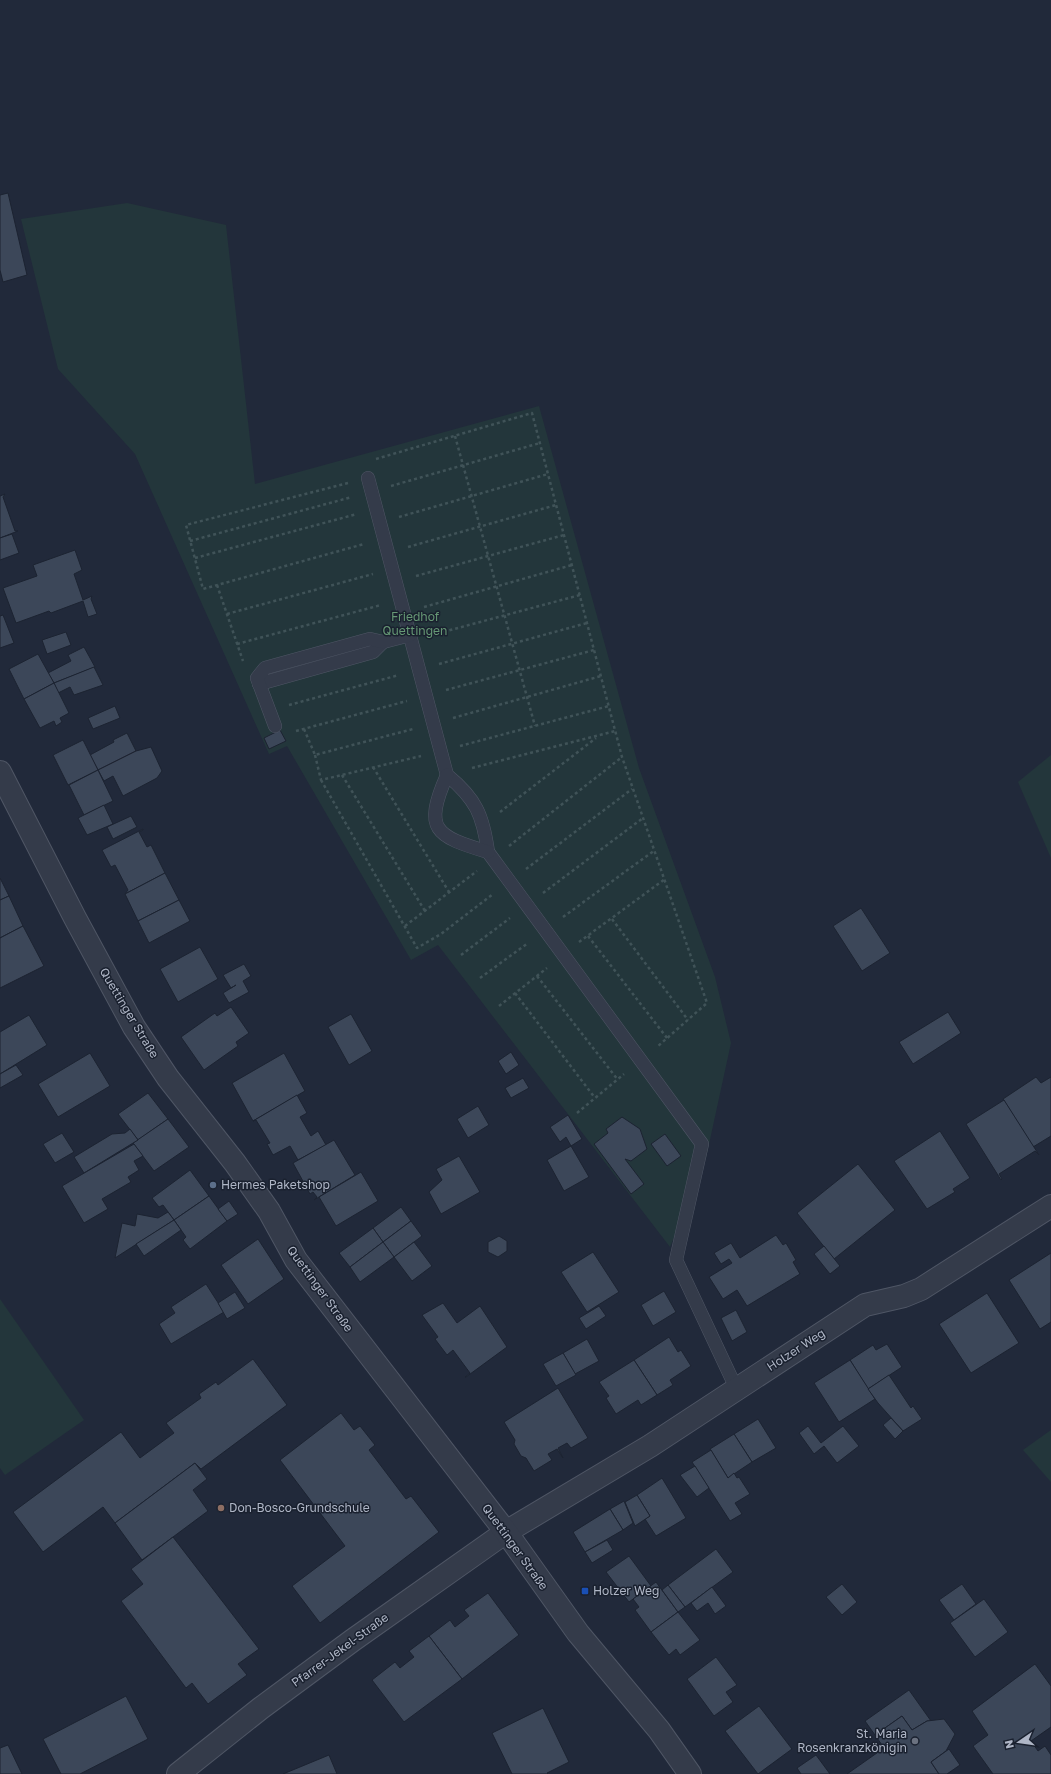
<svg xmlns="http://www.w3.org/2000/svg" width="1051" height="1774" viewBox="0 0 1051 1774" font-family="'Golos Text',sans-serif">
	<rect width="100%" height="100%" fill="#21293a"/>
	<!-- green -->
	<g fill="#23363b">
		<path d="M127,203L226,225L255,484L539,406L639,768L715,977L731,1043L706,1158L670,1247L438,945L411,960L287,746L269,754L135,454L58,369L21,219Z"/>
		<path d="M1051,755V858L1018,782Z"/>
		<path d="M0,1299L84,1420L5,1475L0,1468Z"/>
		<path d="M1051,1430V1482L1023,1450Z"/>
	</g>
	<!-- building -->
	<g fill="#3c4759" stroke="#1c2331">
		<path d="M8,193L27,275L3,282L0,270V195Z"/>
		<path d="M5,494L3,497L15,531H18L0,538V496Z"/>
		<path d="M12,534L19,553L0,560V538Z"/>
		<path d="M75,550L82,570L74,574L83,600L92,596L91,599L97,614L88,617L83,601L51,613L49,611L16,623L3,588L37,576L33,565Z"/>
		<path d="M3,615L14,643L0,648V616Z"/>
		<path d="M66,632L71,645L47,654L42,640Z"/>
		<path d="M84,647L95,667L54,683L48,673L71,661L68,655Z"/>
		<path d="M38,654L54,683L24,699L9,669Z"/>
		<path d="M94,667L103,685L74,695L70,687L58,693L54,683Z"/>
		<path d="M54,683L69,713L60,718L62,722L56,726L54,721L40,728L24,699Z"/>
		<path d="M115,706L120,718L93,729L88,718Z"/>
		<path d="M280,730L286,741L269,749L264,738Z"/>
		<path d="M127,733L136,751L98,770L90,755L114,742L113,740Z"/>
		<path d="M83,740L98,770L68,785L53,755Z"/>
		<path d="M151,747L162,771L157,778L123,796L113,776L104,781L98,770L136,751Z"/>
		<path d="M98,770L113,801L84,815L69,785Z"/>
		<path d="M104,805L113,824L87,835L78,818Z"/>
		<path d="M131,816L137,827L113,839L107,827Z"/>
		<path d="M143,829V830L139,832L147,847L151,845L165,873L125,894L128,890L115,865L111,867L102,850Z"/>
		<path d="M165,873L179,900L138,921L125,894Z"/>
		<path d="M0,878L9,896L0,900Z"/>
		<path d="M9,896L23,926L0,938V900Z"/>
		<path d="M179,900L190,921L149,943L138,921Z"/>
		<path d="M861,908L890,953L862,971L833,926Z"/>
		<path d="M23,926L44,966L0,988V938Z"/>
		<path d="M200,947L218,979L178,1002L160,969Z"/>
		<path d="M244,964L251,976L243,981L249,992L229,1003L223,993L236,985L231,988L223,975Z"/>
		<path d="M231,1007L249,1033L236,1042L238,1046L204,1070L181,1037L215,1013L217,1016Z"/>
		<path d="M948,1012L961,1033L913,1064L899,1042Z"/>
		<path d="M351,1014L372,1051L349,1065L328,1027Z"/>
		<path d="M29,1015L47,1045L0,1074V1032Z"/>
		<path d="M511,1052L519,1065L506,1074L498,1061Z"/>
		<path d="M90,1053L110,1086L58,1117L38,1084Z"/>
		<path d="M284,1053L305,1091L253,1121L232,1083Z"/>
		<path d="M16,1065L23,1075L0,1088V1074Z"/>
		<path d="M1036,1077L1041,1083L1051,1077V1136L1033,1147L1003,1099Z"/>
		<path d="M523,1078L529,1088L511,1098L505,1088Z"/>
		<path d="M148,1093L168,1119L138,1140L118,1114Z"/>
		<path d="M297,1095L307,1113L300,1117L311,1136L318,1131L326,1145L298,1160L290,1146L273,1155L267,1144L270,1143L256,1120L253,1121Z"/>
		<path d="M1004,1100L1039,1155L1035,1151L999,1174L1002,1179L1001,1180L966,1124Z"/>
		<path d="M478,1106L489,1125L468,1138L457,1119Z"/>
		<path d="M568,1115L582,1139L571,1146L589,1177L564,1191L547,1160L571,1146L566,1137L560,1142L550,1127Z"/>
		<path d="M622,1117L640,1129L647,1149L631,1161L625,1159L644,1184L631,1194L594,1144L608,1133L606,1129Z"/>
		<path d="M168,1119L189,1147L154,1171L133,1143Z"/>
		<path d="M130,1129L138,1140L84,1173L74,1157L112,1134L125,1133Z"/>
		<path d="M940,1131L970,1178L953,1189L955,1192L927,1209L894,1161Z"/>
		<path d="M62,1133L74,1152L55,1163L43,1144Z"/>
		<path d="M665,1134L681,1156L667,1166L651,1144Z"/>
		<path d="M334,1140L355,1175L314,1200L317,1197L313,1192L310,1194L293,1163Z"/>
		<path d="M134,1144L143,1156L134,1161L139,1170L128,1177L131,1182L102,1199L108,1209L84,1223L62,1186Z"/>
		<path d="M459,1156L480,1192L441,1214L429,1192L442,1180L436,1169Z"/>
		<path d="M858,1164L895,1210L834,1259L797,1213Z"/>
		<path d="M190,1170L209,1196L174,1220L163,1205L159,1207L152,1198Z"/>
		<path d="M361,1172L378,1201L336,1226L319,1197Z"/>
		<path d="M209,1196L227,1221L190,1249L183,1240L186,1237L174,1220Z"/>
		<path d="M229,1201L238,1214L227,1221L218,1209Z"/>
		<path d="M401,1207L411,1221L383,1242L373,1228Z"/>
		<path d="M168,1212L174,1220L115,1258L122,1223L135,1226L137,1214L158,1218Z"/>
		<path d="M174,1220L181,1230L144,1256L136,1244Z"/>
		<path d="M411,1221L422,1236L394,1257L383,1242Z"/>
		<path d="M373,1228L383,1242L350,1267L339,1253Z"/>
		<path d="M776,1235L783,1245L786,1243L796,1260L793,1262L800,1274L747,1306L737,1290L723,1299L709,1277L732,1263L729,1259L721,1264L714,1253L731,1243L740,1258Z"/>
		<path d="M499,1236L507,1241V1251L498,1257L488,1252V1242Z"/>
		<path d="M258,1239L284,1279L248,1304L221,1265Z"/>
		<path d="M383,1242L394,1257L360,1282L350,1267Z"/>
		<path d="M414,1242L432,1266L412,1281L394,1257Z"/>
		<path d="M824,1246L840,1266L830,1274L814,1254Z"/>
		<path d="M593,1252L619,1292L587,1312L561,1272Z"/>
		<path d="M1051,1253V1322L1040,1329L1009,1280Z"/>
		<path d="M206,1284L224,1312L171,1344L159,1324L175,1313L171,1307Z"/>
		<path d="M664,1291L676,1312L653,1326L641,1305Z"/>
		<path d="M235,1292L245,1308L227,1319L218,1303Z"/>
		<path d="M987,1293L1019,1343L971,1373L939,1324Z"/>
		<path d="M443,1303L457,1323L480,1306L507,1347L466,1377H465L470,1373L453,1350L447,1355L435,1339L438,1337L422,1315Z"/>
		<path d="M599,1306L606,1316L586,1329L579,1318Z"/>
		<path d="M736,1310L747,1332L732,1341L721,1318Z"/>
		<path d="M669,1337L678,1352L681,1350L691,1366L670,1380L673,1385L657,1395L634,1360Z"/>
		<path d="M587,1339L599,1361L575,1374L563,1353Z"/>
		<path d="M887,1344L902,1367L868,1389L850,1360L873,1345L876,1350Z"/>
		<path d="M563,1353L576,1375L556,1386L543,1364Z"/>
		<path d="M253,1359L287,1405L201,1469L195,1463L115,1523L103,1507L43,1552L13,1512L121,1432L140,1458L174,1433L166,1423L201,1398L199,1394L216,1382L218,1385Z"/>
		<path d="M634,1360L657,1395L641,1405L638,1400L616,1414L606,1398L609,1396L599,1382Z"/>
		<path d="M850,1360L875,1399L839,1422L814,1383Z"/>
		<path d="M889,1375L911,1408L913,1406L922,1419L903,1431L878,1403L868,1389Z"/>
		<path d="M558,1388L588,1438L571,1448L567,1443L558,1448L563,1458L557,1449L548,1454L552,1460L534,1471L526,1458L521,1456L514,1444L515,1440L504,1422Z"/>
		<path d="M341,1413L354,1430L360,1426L375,1445L369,1450L406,1499L411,1496L439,1532L320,1623L292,1586L345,1546L280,1460Z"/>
		<path d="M891,1418L903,1431L895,1439L883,1425Z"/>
		<path d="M758,1419L776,1448L752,1462L734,1434Z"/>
		<path d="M808,1426L821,1443L843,1426L859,1446L837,1463L824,1446L814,1454L799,1433Z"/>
		<path d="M734,1434L752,1462L728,1478L710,1449Z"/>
		<path d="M711,1450L728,1478L734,1473L737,1478L739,1477L750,1494L735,1503L742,1514L730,1521L692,1462Z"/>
		<path d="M195,1463L207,1479L193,1490L208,1511L142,1560L115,1523Z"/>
		<path d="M695,1466L709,1488L697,1497L680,1475Z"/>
		<path d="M662,1478L686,1518L656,1536L645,1519L650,1516L637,1495Z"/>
		<path d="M637,1495L650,1516L635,1526L625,1502Z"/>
		<path d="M624,1501L633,1523L623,1530L610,1509Z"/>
		<path d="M610,1509L623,1530L585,1552L573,1532Z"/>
		<path d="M173,1537L259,1649L238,1664L247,1675L208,1704L192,1683L186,1688L121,1601L143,1584L131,1569Z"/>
		<path d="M607,1540L613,1550L592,1563L585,1552Z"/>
		<path d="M716,1549L733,1572L685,1607L668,1585Z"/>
		<path d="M629,1556L651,1586L629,1602L606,1572Z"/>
		<path d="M656,1582L678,1612L651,1632L635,1610L639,1607L633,1599Z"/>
		<path d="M842,1584L857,1602L842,1615L826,1597Z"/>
		<path d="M962,1584L976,1604L954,1620L939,1600Z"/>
		<path d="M668,1585L685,1607L678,1612L662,1590Z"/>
		<path d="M712,1587L726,1606L715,1614L708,1603L697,1611L691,1603Z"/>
		<path d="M488,1593L519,1635L462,1679L429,1636L450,1620L455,1627L469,1616L464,1610Z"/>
		<path d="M984,1599L1008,1632L975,1657L950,1623Z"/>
		<path d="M678,1612L700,1640L680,1655L676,1649L669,1655L651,1632Z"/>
		<path d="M429,1636L462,1679L404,1722L372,1680L395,1662L400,1668L414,1657L409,1651Z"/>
		<path d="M716,1657L737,1685L726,1692L733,1702L714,1716L687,1679Z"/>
		<path d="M1035,1664L1051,1686V1727L1031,1741L1038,1751L1045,1746L1051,1755V1774H993L973,1746L988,1735L972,1711Z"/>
		<path d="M909,1690L931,1721H927L912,1730L902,1716L875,1735L865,1721Z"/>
		<path d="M126,1696L148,1739L80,1774H61L43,1739Z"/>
		<path d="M759,1706L792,1749L758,1774L725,1731Z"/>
		<path d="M543,1708L569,1762L547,1773L548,1774H512L492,1733Z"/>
		<path d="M902,1716L912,1730L927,1721L944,1719L955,1734L946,1751L931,1762L939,1774H847L884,1748L875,1735Z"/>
		<path d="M8,1745L22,1774H0V1748Z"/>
		<path d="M949,1749L960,1765L947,1774H939L931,1762Z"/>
		<path d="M329,1755L337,1774H283Z"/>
		<path d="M816,1755L830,1774H801L797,1768Z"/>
	</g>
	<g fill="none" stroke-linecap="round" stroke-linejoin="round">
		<defs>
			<g id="service">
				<path d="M368,478L447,775C476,799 483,815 488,852L702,1144L676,1260L737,1390"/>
				<path d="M259,684L373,652L383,642"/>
				<path d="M275,726L257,678L265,668L370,639L383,642L410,635"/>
				<path d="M447,775C423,830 435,836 488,852"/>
			</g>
			<path id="minor" d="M178,1774L261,1708L353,1640L506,1532L650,1446L865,1305L904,1296L921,1289L1051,1206"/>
			<path id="tertiary" d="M0,772L75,918L134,1027L168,1078L235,1163L269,1211L296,1260L506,1532L578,1633L659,1730L690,1774"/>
		</defs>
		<!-- service casing -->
		<use href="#service" stroke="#4f5665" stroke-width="14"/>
		<!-- minor casing -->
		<use href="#minor" stroke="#4f5665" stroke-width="24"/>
		<!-- tertiary casing -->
		<use href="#tertiary" stroke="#4f5665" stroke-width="24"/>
		<!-- path -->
		<g stroke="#405358" stroke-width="2.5" stroke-dasharray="3 3" stroke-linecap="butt">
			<path d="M455,436L535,726"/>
			<path d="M376,459L532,413L622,757L707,1003L657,1047"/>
			<path d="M348,483L186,525L203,589L364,544"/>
			<path d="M391,486L540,443"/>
			<path d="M399,517L548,474"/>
			<path d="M190,541L352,497"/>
			<path d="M408,547L556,505"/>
			<path d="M195,558L357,514"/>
			<path d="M416,576L564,535"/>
			<path d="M217,585L243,661"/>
			<path d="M424,607L572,565"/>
			<path d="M227,614L373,574"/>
			<path d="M432,635L580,595"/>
			<path d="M237,644L381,605"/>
			<path d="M439,664L587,623"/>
			<path d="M446,690L594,650"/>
			<path d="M289,705L399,675"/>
			<path d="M453,718L601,676"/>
			<path d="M304,729L315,755L413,729"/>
			<path d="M296,731L407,701"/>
			<path d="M460,746L609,706"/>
			<path d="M315,755L321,780L421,756"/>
			<path d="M373,767L449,892"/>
			<path d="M472,768L615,731"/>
			<path d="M342,775L425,911"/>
			<path d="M321,780L417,948L441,934L493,894"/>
			<path d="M500,812L596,738"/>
			<path d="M509,846L622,757"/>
			<path d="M526,869L632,789"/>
			<path d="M543,893L643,818"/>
			<path d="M563,917L655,850"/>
			<path d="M612,919L688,1020"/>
			<path d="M405,926L477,871"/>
			<path d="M588,936L667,1038"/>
			<path d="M579,942L665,879"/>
			<path d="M461,955L510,918"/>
			<path d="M537,976L618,1080"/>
			<path d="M480,978L528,943"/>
			<path d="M515,993L595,1098"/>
			<path d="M499,1006L547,968"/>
			<path d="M577,1113L624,1074"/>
		</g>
		<!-- service -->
		<use href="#service" stroke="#343b4a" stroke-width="13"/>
		<!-- minor -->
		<use href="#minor" stroke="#343b4a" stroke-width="22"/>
		<!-- tertiary -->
		<use href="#tertiary" stroke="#343b4a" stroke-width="22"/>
	</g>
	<!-- markers -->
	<circle fill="#5c6f8a" stroke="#1a212f" stroke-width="1.5" cx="213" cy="1185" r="4"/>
	<circle fill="#8d6e63" stroke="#1a212f" stroke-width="1.5" cx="221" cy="1508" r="4"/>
	<rect fill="#1a4fb4" stroke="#1a212f" stroke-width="1.5" x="581" y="1587" width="8" height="8" rx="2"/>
	<circle fill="#6b7280" stroke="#1a212f" stroke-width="1.5" cx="915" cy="1741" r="4"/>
	<g text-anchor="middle" stroke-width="3" stroke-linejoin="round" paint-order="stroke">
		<!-- park labels -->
		<g font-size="12" fill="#669875" stroke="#1a212f">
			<text x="415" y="621">Friedhof<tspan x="415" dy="14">Quettingen</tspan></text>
		</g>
		<!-- street labels -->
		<g font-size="12" fill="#afb6c6" stroke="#1a212f">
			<text transform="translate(129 1013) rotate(59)" y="4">Quettinger Straße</text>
			<text transform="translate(320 1289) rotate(54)" y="4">Quettinger Straße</text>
			<text transform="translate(796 1350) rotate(-33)" y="4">Holzer Weg</text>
			<text transform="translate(515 1547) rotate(54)" y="4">Quettinger Straße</text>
			<text transform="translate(340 1650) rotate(-36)" y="4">Pfarrer-Jekel-Straße</text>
		</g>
		<!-- poi labels -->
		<g font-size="12" fill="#afb6c6" stroke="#1a212f" text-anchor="start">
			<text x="221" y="1189">Hermes Paketshop</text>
			<text x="229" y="1512">Don-Bosco-Grundschule</text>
			<text x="593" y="1595">Holzer Weg</text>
			<text x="907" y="1738" text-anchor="end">St. Maria<tspan x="907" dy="14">Rosenkranzkönigin</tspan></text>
		</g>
	</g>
	<!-- north arrow -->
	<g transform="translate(1019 1742) rotate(257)" stroke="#1a212f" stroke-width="3" paint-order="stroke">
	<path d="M0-3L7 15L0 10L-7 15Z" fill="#afb6c6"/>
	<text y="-6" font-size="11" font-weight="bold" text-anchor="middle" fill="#afb6c6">N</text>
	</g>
</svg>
